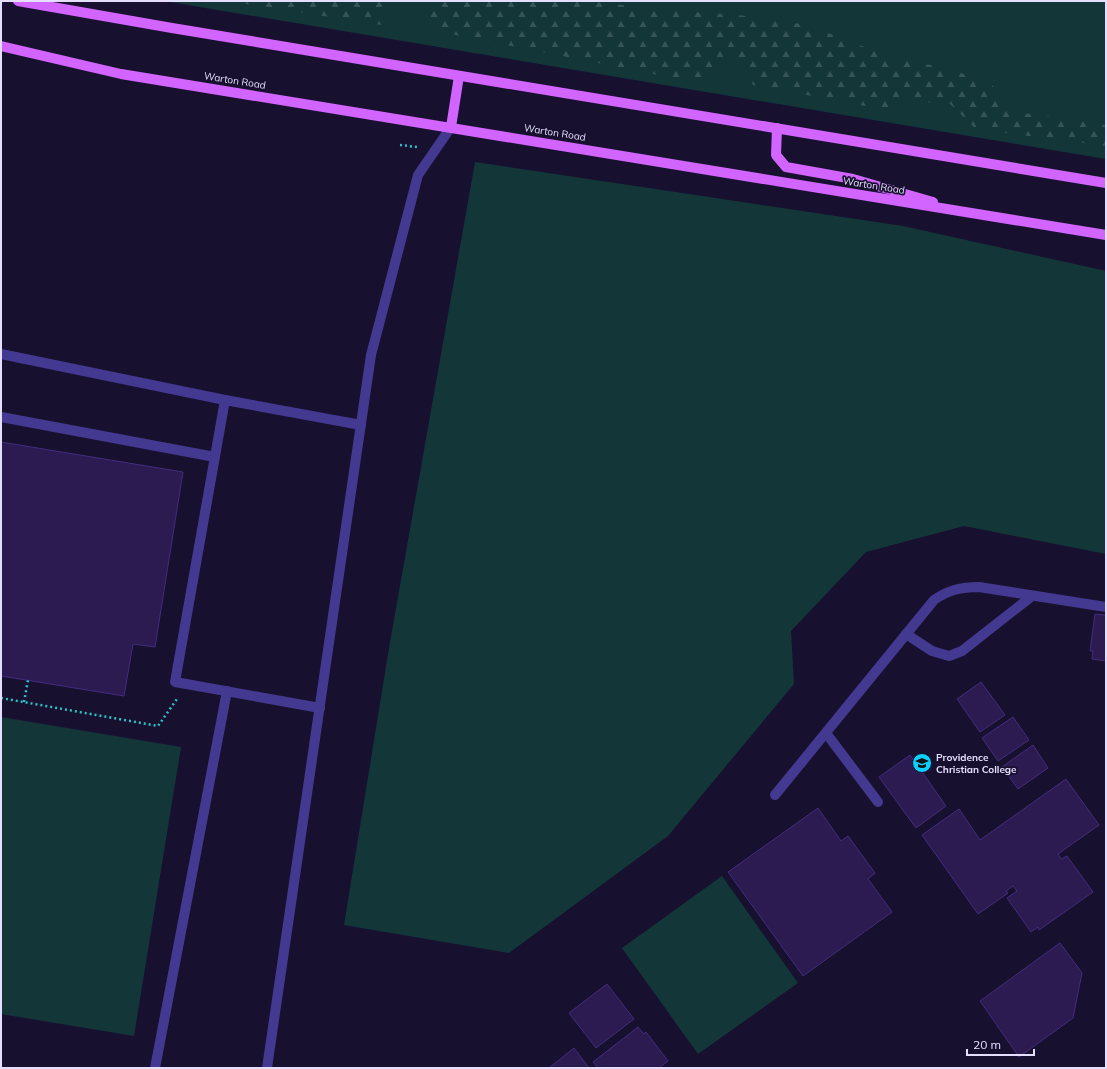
<svg xmlns="http://www.w3.org/2000/svg" width="1107" height="1069" viewBox="0 0 1107 1069" font-family="Mulish,sans-serif">
	<defs>
		<pattern id="forest-firs" width="22" height="20" patternUnits="userSpaceOnUse"><rect width="22" height="20" fill="#133739"/><path d="M5 1l3.5 6h-7zM16 11l3.5 6h-7z" fill="#355457"/></pattern>
	</defs>
	<rect width="100%" height="100%" fill="#18102f"/>
	<!-- grass -->
	<g fill="#133739">
		<path d="M164,1H1106V159Z"/>
		<path d="M475,162L903,226L1106,271V554L964,526L866,552L791,631L794,684L668,836L509,953L344,925L389,648Z"/>
		<path d="M1,717L181,747L134,1036L1,1014Z"/>
		<path d="M722,876L798,983L698,1054L622,948Z"/>
	</g>
	<!-- forest -->
	<g fill="url(#forest-firs)">
		<path d="M227,1H382L385,4L382,25Z"/>
		<path d="M428,1H587L665,10L763,17L811,26L848,41L892,57L949,69L990,83L1016,112L1106,125V146L976,129L950,104L908,101L892,111L753,85L747,71L735,58L714,65L699,83L430,30L424,16Z"/>
	</g>
	<!-- building -->
	<g fill="#2b1b51" stroke="#432c7e">
		<path d="M1,442L183,472L155,647L133,644L124,696L1,676Z"/>
		<path d="M1095,614L1106,615V661L1092,659L1093,651H1090Z"/>
		<path d="M981,682L1005,715L980,732L957,699Z"/>
		<path d="M1013,717L1029,740L998,761L982,738Z"/>
		<path d="M1033,745L1048,768L1018,789L1002,767Z"/>
		<path d="M910,755L946,806L916,828L879,777Z"/>
		<path d="M1066,779L1099,825L1058,854L1061,859L1067,856L1093,892L1039,930L1038,927L1031,932L1007,898L1017,891L1013,886L1006,891L1008,893L978,914L922,835L959,809L980,840Z"/>
		<path d="M818,808L841,841L848,836L875,873L868,879L892,912L803,976L728,872Z"/>
		<path d="M1060,943L1082,973L1073,1018L1019,1057L980,1001Z"/>
		<path d="M607,984L634,1019L596,1048L569,1013Z"/>
		<path d="M638,1027L644,1034L646,1032L668,1061L659,1068H598L593,1062Z"/>
		<path d="M574,1048L589,1068H549Z"/>
	</g>
	<g fill="none" stroke-linecap="round" stroke-linejoin="round">
		<!-- path -->
		<g stroke="#2ac4c8" stroke-width="2.5" stroke-dasharray="2 3" stroke-linecap="butt">
			<path d="M400,145L417,147"/>
			<path d="M1,698L158,726L177,699"/>
			<path d="M24,702L28,680"/>
		</g>
		<!-- service -->
		<g stroke="#433990" stroke-width="10">
			<path d="M1,354L225,400"/>
			<path d="M1,417L215,457"/>
			<path d="M906,634L932,651L949,656L962,651L1032,596"/>
			<path d="M320,708L175,682L225,400L361,425"/>
			<path d="M826,733L878,802"/>
			<path d="M775,795L934,600C948,590 961,587 979,587L1106,607"/>
			<path d="M155,1068L227,691"/>
			<path d="M267,1068L371,355L418,175L451,127"/>
		</g>
		<!-- primary -->
		<g stroke="#d265ff" stroke-width="10">
			<path d="M18,1L172,28L1106,183"/>
			<path d="M1,46L121,74L1106,235"/>
			<path d="M451,127L459,76"/>
			<path d="M777,128L776,155L786,167L853,179L933,202"/>
		</g>
	</g>
	<!-- icons -->
	<defs>
		<symbol id="school-disc" viewBox="-11 -11 22 22"><circle r="9.5" fill="#0ad2ff" stroke="#18102f"/><path d="M0-5L7-2L0 1L-7-2ZM-4 1L0 2.5L4 1V4Q0 6-4 4Z" fill="#111"/></symbol>
	</defs>
	<g fill-rule="evenodd">
		<use href="#school-disc" x="911" y="752" width="22" height="22"/>
	</g>
	<g text-anchor="middle" stroke-width="3.5" stroke-linejoin="round" paint-order="stroke">
		<!-- street labels -->
		<g font-size="10" fill="#e5deff" stroke="#18102f">
			<text transform="translate(235 80) rotate(9)" y="4">Warton Road</text>
			<text transform="translate(555 132) rotate(9)" y="4">Warton Road</text>
			<text transform="translate(874 185) rotate(9)" y="4">Warton Road</text>
		</g>
		<!-- poi labels -->
		<g font-size="10" font-weight="bold" fill="#e5deff" stroke="#18102f" text-anchor="start">
			<text x="936" y="761">Providence<tspan x="936" dy="12">Christian College</tspan></text>
		</g>
	</g>
	<!-- border -->
	<rect width="1107" height="1069" fill="none" stroke="#e5deff" stroke-width="4"/>
	<!-- scale -->
	<path d="M967 1049v6h67v-6" fill="none" stroke="#e5deff" stroke-width="2"/>
	<text x="973" y="1049" font-size="12" fill="#e5deff" stroke="#18102f" stroke-width="3" paint-order="stroke">20 m</text>
</svg>
